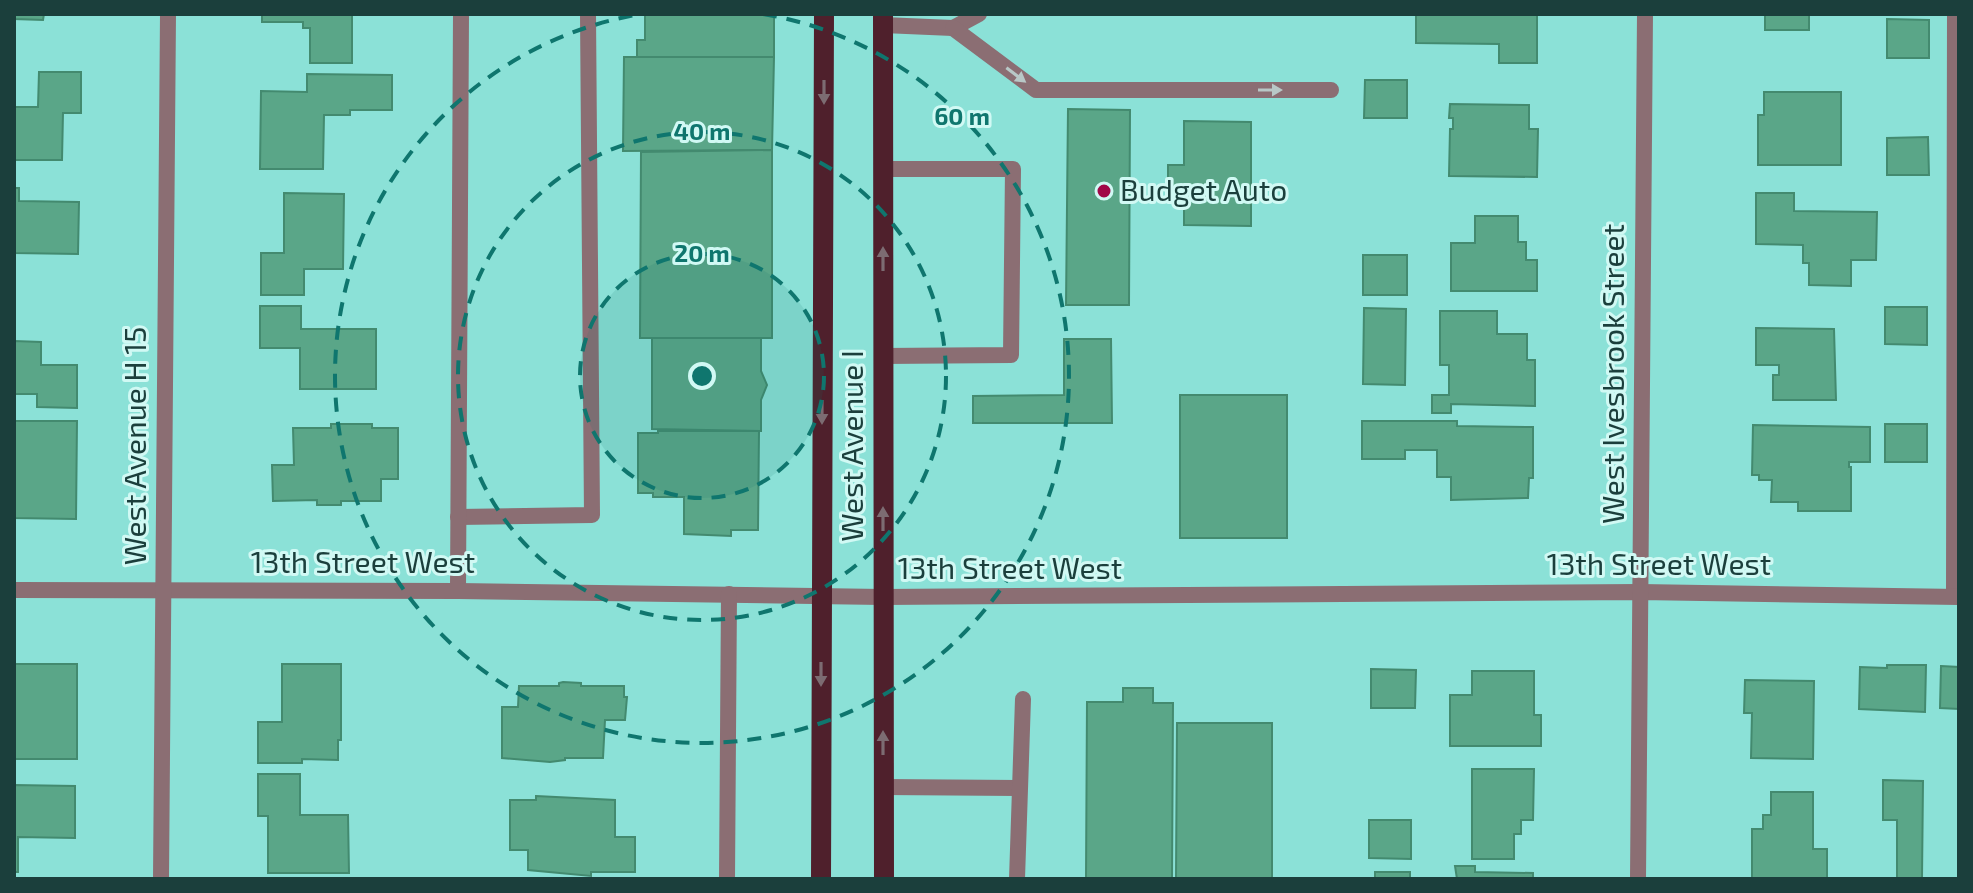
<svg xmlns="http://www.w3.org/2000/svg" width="1973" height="893" viewBox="0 0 1973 893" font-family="'Exo 2',sans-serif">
	<rect width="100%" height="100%" fill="#8be1d7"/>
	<!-- building -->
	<g fill="#5aa688" stroke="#438a6f" stroke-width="2">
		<path d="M14,14H44L43,20L14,19Z"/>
		<path d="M262,14H352V63H310V28H303V22H262Z"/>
		<path d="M645,14H774V57H637V40H645Z"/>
		<path d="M1416,14H1537V63H1499V44L1416,43Z"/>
		<rect x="1765" y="14" width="44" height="16"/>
		<path d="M1887,19L1929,20V58H1887Z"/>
		<path d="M624,57H774L772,150L623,151Z"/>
		<path d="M39,72H81V113H63L62,160H14V107H38Z"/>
		<path d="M307,74L392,75V110H350V115H324L323,169H260L261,91L307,92Z"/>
		<path d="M1365,80H1407V118H1364Z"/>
		<path d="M1764,92H1841V165H1758V115H1764Z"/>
		<path d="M1450,104L1529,105V129H1538L1537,177L1449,176L1450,129H1453V118H1449Z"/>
		<path d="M1068,109L1130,110L1129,305H1066Z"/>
		<path d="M1184,121L1251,122V226L1184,225V202H1168V165H1184Z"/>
		<path d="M1928,137L1929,175H1887V138Z"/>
		<path d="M772,150V338H640L641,152Z"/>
		<path d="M14,188H19V201L79,202L78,254L14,253Z"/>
		<path d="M284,193L344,194L343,269H304V295H261V253H284Z"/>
		<path d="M1756,193H1794V211L1877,212L1876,260H1851V286L1809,285V263H1803V245L1756,244Z"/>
		<path d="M1475,216H1518V242H1526V260H1537V291H1451V243H1475Z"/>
		<rect x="1363" y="255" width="44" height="40"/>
		<path d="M260,306H301V329H376V389H300V348H260Z"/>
		<path d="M1885,307H1927V345L1885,344Z"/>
		<path d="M1364,308L1406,309L1405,385L1363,384Z"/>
		<path d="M1440,311H1497V334H1527V360H1535V406L1451,404V413H1432V395H1449V365H1440Z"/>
		<path d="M1756,328L1834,329L1836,400H1773V375H1779V365H1756Z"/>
		<path d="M652,338H761V371L767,385L761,400V431L652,429Z"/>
		<path d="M1064,339H1111L1112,423H973V396L1064,395Z"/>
		<path d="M14,341L41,342V365H77V408L37,407V394H14Z"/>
		<rect x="1180" y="395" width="107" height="143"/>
		<path d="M14,421H77L76,519L14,518Z"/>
		<path d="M1362,421H1457V426L1533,427V478H1529L1528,498L1451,500V477H1437V450H1405V459H1362Z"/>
		<path d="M331,424H372V428H398V479H381V501H341V505H317V500L273,501L272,465H294L293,428H331Z"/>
		<rect x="1885" y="424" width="42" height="38"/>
		<path d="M1753,425L1870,427V462H1849V467H1851V511H1798V502H1771L1772,480H1759V475H1752Z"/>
		<path d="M658,431H759L758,530H731V536L684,534V497H653V493H638V433H658Z"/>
		<rect x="14" y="664" width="63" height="95"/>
		<path d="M282,664H341V740H338V760L302,759V763H258V722H282Z"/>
		<path d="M1887,665H1926L1925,712L1859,709L1860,667L1887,668Z"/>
		<path d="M1941,666L1959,667V709L1940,708Z"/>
		<path d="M1371,669L1416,670L1415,708H1371Z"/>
		<path d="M1472,671H1534V715H1541V746H1450V695H1472Z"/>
		<path d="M1745,680L1814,681L1813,759L1751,758L1752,713H1744Z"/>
		<path d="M563,682L581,683V686H624V697H627L625,720H605L603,758H565V760L550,762L502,758V707H518L519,686H559V683Z"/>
		<path d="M1123,688H1153V703H1173L1172,879H1086L1087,702H1123Z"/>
		<path d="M1177,723H1272V879H1176Z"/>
		<path d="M1472,769H1534L1533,820H1521V834H1514V859H1472Z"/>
		<path d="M258,774H300V815H348L349,873H268V816H258Z"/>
		<path d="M1883,780L1923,781L1922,879H1897V820H1883Z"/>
		<path d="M14,785L75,786V838L18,837V872H14Z"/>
		<path d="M1771,792H1813V849H1827V879H1752V829H1763V815H1771Z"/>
		<path d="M536,796L615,800V837H635V872H591V876L528,870V850H510V800H536Z"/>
		<path d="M1369,820H1411V859L1369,858Z"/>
		<path d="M1455,866H1475V872L1533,873V879H1457Z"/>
		<rect x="1375" y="872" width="35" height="7"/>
	</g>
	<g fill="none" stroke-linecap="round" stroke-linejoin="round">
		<!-- service -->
		<g stroke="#8b6e73" stroke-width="16">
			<path d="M883,25L953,28L979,14"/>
			<path d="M953,28L1036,90H1331"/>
			<path d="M883,356L1011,355L1013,169H884"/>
			<path d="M458,517L592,515L588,14"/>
			<path d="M458,591L461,14"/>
			<path d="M1954,596L1955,14"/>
			<path d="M883,787L1018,788"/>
			<path d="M1017,879L1023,699"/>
		</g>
		<!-- minor -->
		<g stroke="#8b6e73" stroke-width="16">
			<path d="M14,590L458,591L883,597L1640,592L1959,597"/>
			<path d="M161,879L168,14"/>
			<path d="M727,879L729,594"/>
			<path d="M1638,879L1645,14"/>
		</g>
		<!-- primary -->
		<g stroke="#4f202c" stroke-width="20">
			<path d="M883,14L884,879"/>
			<path d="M821,879L824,14"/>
		</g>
	</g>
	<!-- one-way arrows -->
	<defs><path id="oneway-solid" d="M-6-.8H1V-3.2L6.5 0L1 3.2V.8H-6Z" transform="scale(2)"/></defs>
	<g fill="#b8c8c7">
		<use href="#oneway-solid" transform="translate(1016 75) rotate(37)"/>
		<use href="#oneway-solid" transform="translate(1270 90)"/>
	</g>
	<g fill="#7c6c72">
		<use href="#oneway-solid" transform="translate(824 92) rotate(90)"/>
		<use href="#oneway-solid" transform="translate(883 259) rotate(-90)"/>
		<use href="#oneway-solid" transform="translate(822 412) rotate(90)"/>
		<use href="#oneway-solid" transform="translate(883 519) rotate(-90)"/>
		<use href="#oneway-solid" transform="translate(821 674) rotate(90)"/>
		<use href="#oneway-solid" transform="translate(883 743) rotate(-90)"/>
	</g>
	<!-- distance rings -->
	<circle cx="702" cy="376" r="122" fill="#0f766e" fill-opacity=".12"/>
	<g fill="none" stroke="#0f766e" stroke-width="4" stroke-dasharray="14 10">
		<circle cx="702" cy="376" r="122"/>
		<circle cx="702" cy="376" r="244"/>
		<path d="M763 14A367 367 0 1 1 641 14"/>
	</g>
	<!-- markers -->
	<circle fill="#a10848" stroke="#d1f9f4" stroke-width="3" cx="1104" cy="191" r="8"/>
	<g text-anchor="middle" stroke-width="6" stroke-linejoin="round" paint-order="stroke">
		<!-- poi labels -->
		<g font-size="30" fill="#1b3f3c" stroke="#d1f9f4" text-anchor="start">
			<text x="1120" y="201">Budget Auto</text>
		</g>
		<!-- street labels -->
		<g font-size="30" fill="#1b3f3c" stroke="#d1f9f4">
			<text transform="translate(1614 374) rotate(-90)" y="10">West Ivesbrook Street</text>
			<text transform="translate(136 446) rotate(-90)" y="10">West Avenue H 15</text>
			<text transform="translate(853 446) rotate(-90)" y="10">West Avenue I</text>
			<text x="363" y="573">13th Street West</text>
			<text x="1659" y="575">13th Street West</text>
			<text x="1010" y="579">13th Street West</text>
		</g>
	</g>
	<circle cx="702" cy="376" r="12" fill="#0f766e" stroke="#d1f9f4" stroke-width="4"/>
	<g font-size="24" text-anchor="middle" font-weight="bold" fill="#0f766e" stroke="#d1f9f4" stroke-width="6" stroke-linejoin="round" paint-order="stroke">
		<text x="962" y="125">60 m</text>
		<text x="702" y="140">40 m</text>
		<text x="702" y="262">20 m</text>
	</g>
	<!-- border -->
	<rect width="1973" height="893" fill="none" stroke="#1b3f3c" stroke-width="32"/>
</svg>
